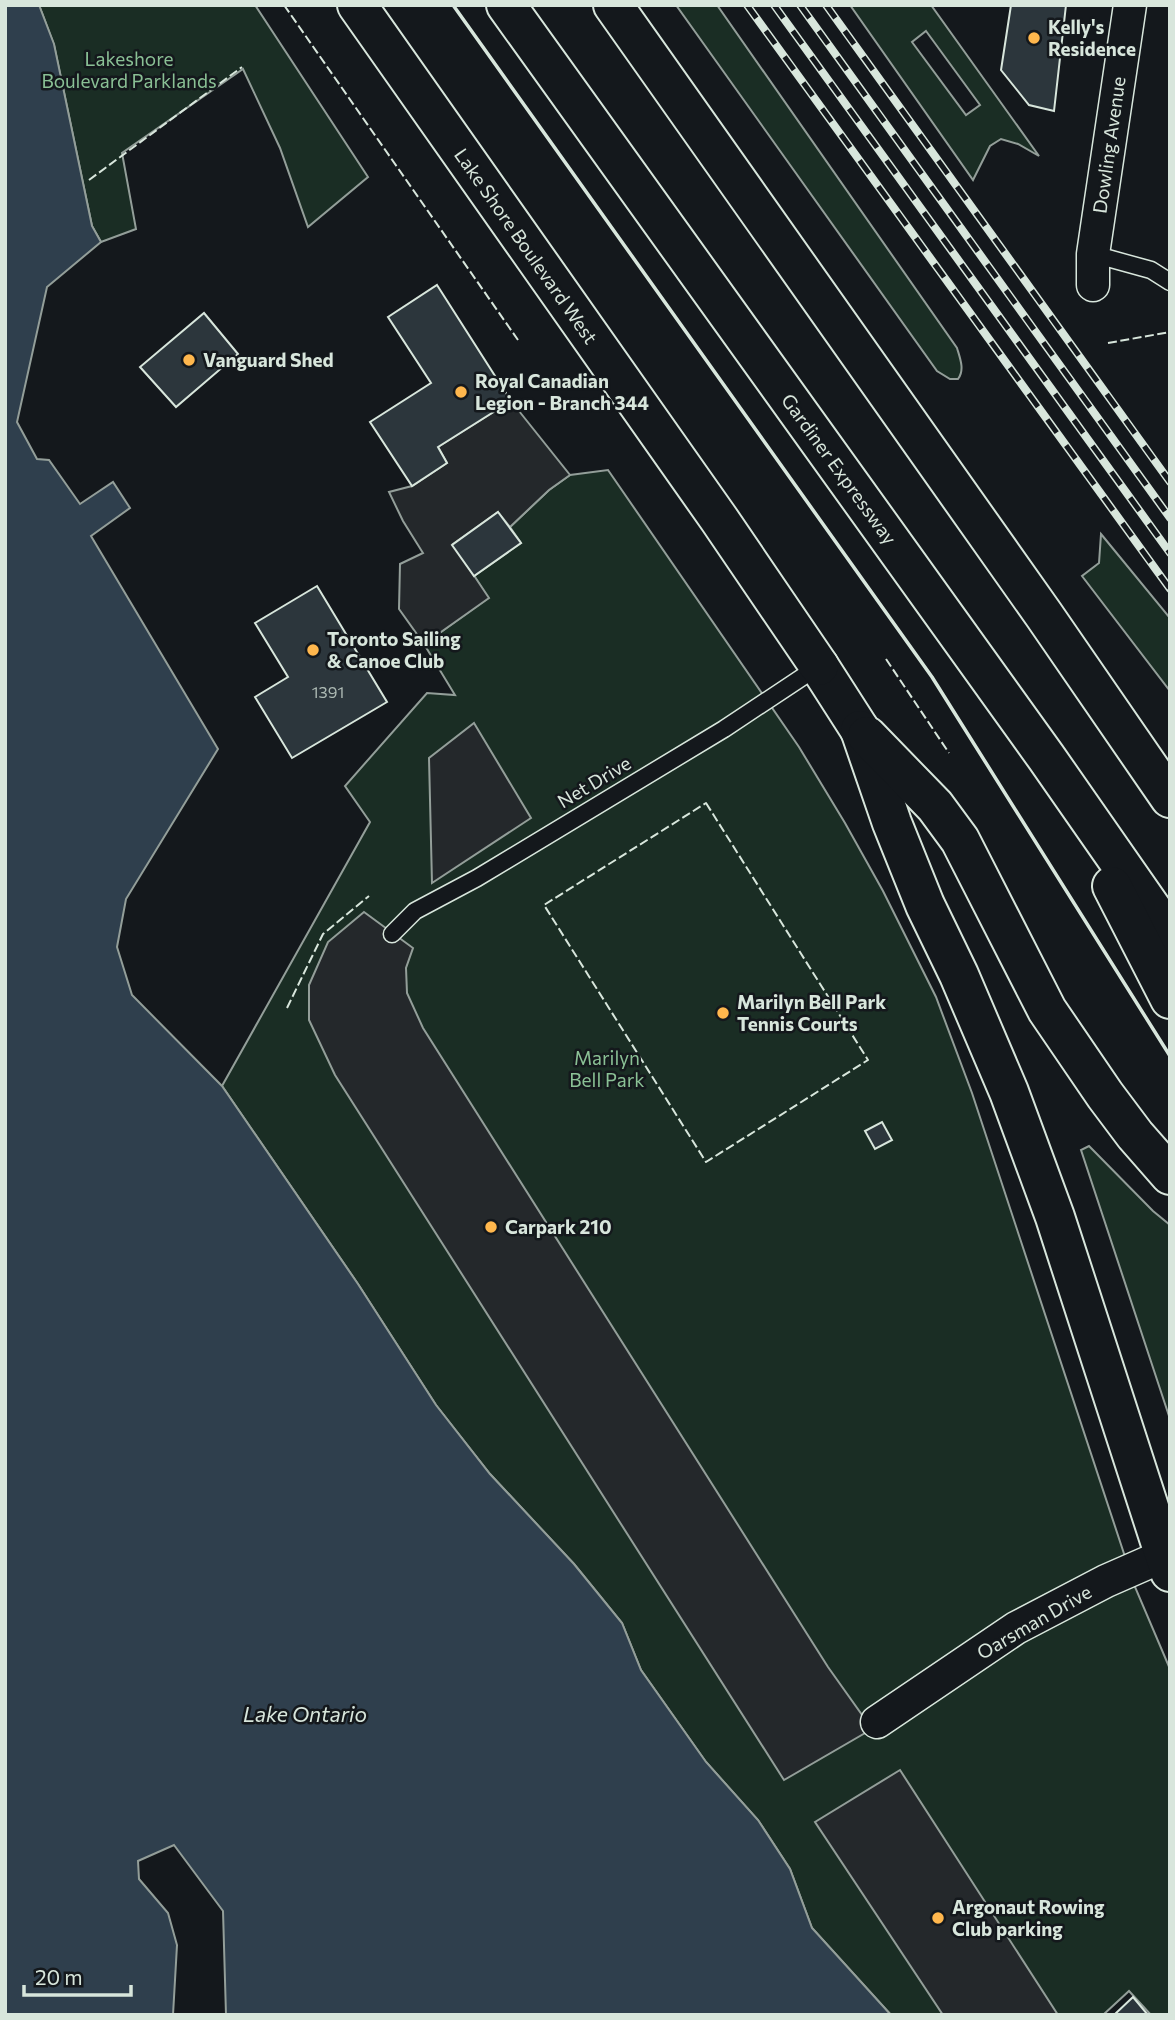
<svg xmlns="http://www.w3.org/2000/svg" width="1175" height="2020" viewBox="0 0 1175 2020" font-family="Commissioner,sans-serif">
	<rect width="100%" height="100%" fill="#14181c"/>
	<!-- green -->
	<g fill="#1a2d24" stroke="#939e99" stroke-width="2" fill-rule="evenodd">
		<path d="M39,5H255L368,177L308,227L280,148L243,69L122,153L136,229L101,242L92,226L54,45Z"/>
		<path d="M676,5H717L957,348C960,358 965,370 958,379H950L937,371Z"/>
		<path d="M850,5H931L1039,156L1018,144L1001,139L990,146L973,180ZM926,31L980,105L966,115L912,42Z"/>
		<path d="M608,470L799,747L845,823L883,891L936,997L972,1093L1135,1587L1170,1669V2015H1151L1129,1991L1103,2015H891L812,1928L790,1869L758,1820L706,1762L641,1670L622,1623L574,1564L490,1474L436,1405L358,1284L222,1086L370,822L345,786L427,693L455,695L424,644L488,598L474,576L521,543L510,527L549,490L570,475Z"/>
		<path d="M1101,534L1170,618V691L1082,576L1099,563Z"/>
		<path d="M1089,1146L1153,1211L1170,1225V1419L1081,1150Z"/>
	</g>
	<!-- parking -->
	<g fill="#24282b" stroke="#939e99" stroke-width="2">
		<path d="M511,401L570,475L549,490L510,527L498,512L453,544L489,598L424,644L399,609L400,564L423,553L403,521L389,492L412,486L447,463L438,447Z"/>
		<path d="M474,723L531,818L432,883L429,758Z"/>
		<path d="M364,912L413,948L406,968L407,993L423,1028L828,1667L872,1729L784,1780L335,1075L309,1020V985L328,942Z"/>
		<path d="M900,1770L1058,2015H943L815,1822Z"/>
	</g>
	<!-- water -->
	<path fill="#2f3f4d" stroke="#939e99" stroke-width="2" d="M5,5H39L54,44L92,226L101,242L47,287L17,422L37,459L49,460L80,504L113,482L130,508L91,536L218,749L126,899L117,947L132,995L222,1086L358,1284L436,1405L490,1474L574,1564L622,1623L641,1670L706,1762L758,1820L790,1869L812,1928L891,2015H5Z"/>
	<!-- pier -->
	<path fill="#14181c" stroke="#939e99" stroke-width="2" d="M174,1845L223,1911L226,2015H173L177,1945L168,1913L139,1879L138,1861Z"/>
	<!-- building -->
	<g fill="#2c363c" stroke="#d8e6dc" stroke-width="2">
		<path d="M1011,5H1066L1054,111L1029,105L1001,70Z"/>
		<path d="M437,285L511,401L438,447L447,463L412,486L370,422L431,383L388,317Z"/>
		<path d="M204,313L238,354L176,407L140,367Z"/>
		<path d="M498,512L521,543L474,576L452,545Z"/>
		<path d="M317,586L387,702L292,758L255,697L288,677L255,623Z"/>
		<path d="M882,1122L892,1140L875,1149L865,1131Z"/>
		<path d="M1133,1997L1148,2015H1114Z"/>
	</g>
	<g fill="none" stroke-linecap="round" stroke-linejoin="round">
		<defs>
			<g id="service">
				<path d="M1093,254L1151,270L1170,282"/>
				<path d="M392,934L415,911L477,878L724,729L819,666"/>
			</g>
			<g id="minor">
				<path d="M1093,285V254L1130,5"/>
				<path d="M877,1722L1016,1628L1106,1581L1163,1556"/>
			</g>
			<path id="primary" d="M819,666L860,730"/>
			<g id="trunk">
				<path d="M357,5L719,519L819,666"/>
				<path d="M860,730L892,823L925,905L959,975L1009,1092L1055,1217L1170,1572"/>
				<path d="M867,736L935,806L960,840L1047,1010L1105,1095L1135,1135L1170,1175"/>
			</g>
			<g id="motorway">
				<path d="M506,5L1046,757L1170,935"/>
				<path d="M613,5L1044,615L1170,798"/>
				<path d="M1112,886L1170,999"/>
			</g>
		</defs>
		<!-- service casing -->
		<use href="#service" stroke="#d8e6dc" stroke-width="19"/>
		<!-- minor casing -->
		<use href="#minor" stroke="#d8e6dc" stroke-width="35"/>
		<!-- primary casing -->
		<use href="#primary" stroke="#d8e6dc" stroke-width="42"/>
		<!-- trunk casing -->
		<use href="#trunk" stroke="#d8e6dc" stroke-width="42"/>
		<!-- motorway casing -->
		<use href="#motorway" stroke="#d8e6dc" stroke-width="42"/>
		<!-- service -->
		<use href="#service" stroke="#14181c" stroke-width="16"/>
		<!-- minor -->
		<use href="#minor" stroke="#14181c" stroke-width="32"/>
		<!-- primary -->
		<use href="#primary" stroke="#14181c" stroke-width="38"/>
		<!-- trunk -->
		<use href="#trunk" stroke="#14181c" stroke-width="38"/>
		<!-- motorway -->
		<use href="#motorway" stroke="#14181c" stroke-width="38"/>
		<defs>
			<g id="rail">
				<path d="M747,5L1170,589"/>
				<path d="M774,5L1170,553"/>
				<path d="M800,5L1170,518"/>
				<path d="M826,5L1170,482"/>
			</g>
		</defs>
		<!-- rail casing -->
		<use href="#rail" stroke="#d8e6dc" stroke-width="8"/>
		<!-- rail -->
		<use href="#rail" stroke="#14181c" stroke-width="5" stroke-dasharray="16" stroke-linecap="butt"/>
		<!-- fence -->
		<g stroke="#d8e6dc" stroke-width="2" stroke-dasharray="9 3.5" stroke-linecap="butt">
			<path d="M284,5L518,340"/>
			<path d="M89,180L242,67"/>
			<path d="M1108,343L1170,332"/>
			<path d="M886,659L949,753"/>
			<path d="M706,803L868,1060L706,1162L544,905Z"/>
			<path d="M287,1008L323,934L369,896"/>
		</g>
		<!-- wall -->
		<path stroke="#d8e6dc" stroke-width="3.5" d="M453,5L932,677L1170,1056"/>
	</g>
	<!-- markers -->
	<g fill="#ffb74d" stroke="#14181c" stroke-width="2.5">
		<circle cx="1034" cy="38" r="7"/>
		<circle cx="189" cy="360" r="7"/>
		<circle cx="461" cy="392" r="7"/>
		<circle cx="313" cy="650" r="7"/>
		<circle cx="723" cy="1013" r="7"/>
		<circle cx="491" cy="1227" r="7"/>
		<circle cx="938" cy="1918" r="7"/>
	</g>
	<g text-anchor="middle" stroke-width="5" stroke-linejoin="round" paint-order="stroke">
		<!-- number labels -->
		<g font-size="16" fill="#adbab4">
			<text x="328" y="698">1391</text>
		</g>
		<!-- poi labels -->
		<g font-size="19" font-weight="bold" fill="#d8e6dc" stroke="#14181c" text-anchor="start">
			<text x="1048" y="34">Kelly's<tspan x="1048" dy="22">Residence</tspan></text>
			<text x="203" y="367">Vanguard Shed</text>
			<text x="475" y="388">Royal Canadian<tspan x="475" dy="22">Legion - Branch 344</tspan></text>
			<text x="327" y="646">Toronto Sailing<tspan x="327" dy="22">&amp; Canoe Club</tspan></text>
			<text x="737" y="1009">Marilyn Bell Park<tspan x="737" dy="22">Tennis Courts</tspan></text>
			<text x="505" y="1234">Carpark 210</text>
			<text x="952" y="1914">Argonaut Rowing<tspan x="952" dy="22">Club parking</tspan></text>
		</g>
		<!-- park labels -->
		<g font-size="19" fill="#8ac095" stroke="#14181c">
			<text x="129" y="66">Lakeshore<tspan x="129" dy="22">Boulevard Parklands</tspan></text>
			<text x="607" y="1065">Marilyn<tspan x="607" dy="22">Bell Park</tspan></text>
		</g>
		<!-- street labels -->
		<g font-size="19" fill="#d8e6dc" stroke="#14181c">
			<text transform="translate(1109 145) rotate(-82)" y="7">Dowling Avenue</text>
			<text transform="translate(526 246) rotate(55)" y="7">Lake Shore Boulevard West</text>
			<text transform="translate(839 469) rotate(54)" y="7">Gardiner Expressway</text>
			<text transform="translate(594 782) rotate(-31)" y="7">Net Drive</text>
			<text transform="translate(1034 1622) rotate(-30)" y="7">Oarsman Drive</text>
		</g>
		<!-- water labels -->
		<g font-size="21" font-style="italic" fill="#d8e6dc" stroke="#14181c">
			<text x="305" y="1722">Lake Ontario</text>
		</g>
	</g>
	<!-- border -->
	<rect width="1175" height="2020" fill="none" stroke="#d8e6dc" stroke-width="14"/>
	<!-- scale -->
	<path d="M24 1985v10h107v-10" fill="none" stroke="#d8e6dc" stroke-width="3.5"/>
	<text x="35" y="1985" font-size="21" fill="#d8e6dc" stroke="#14181c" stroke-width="5" paint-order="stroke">20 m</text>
</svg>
